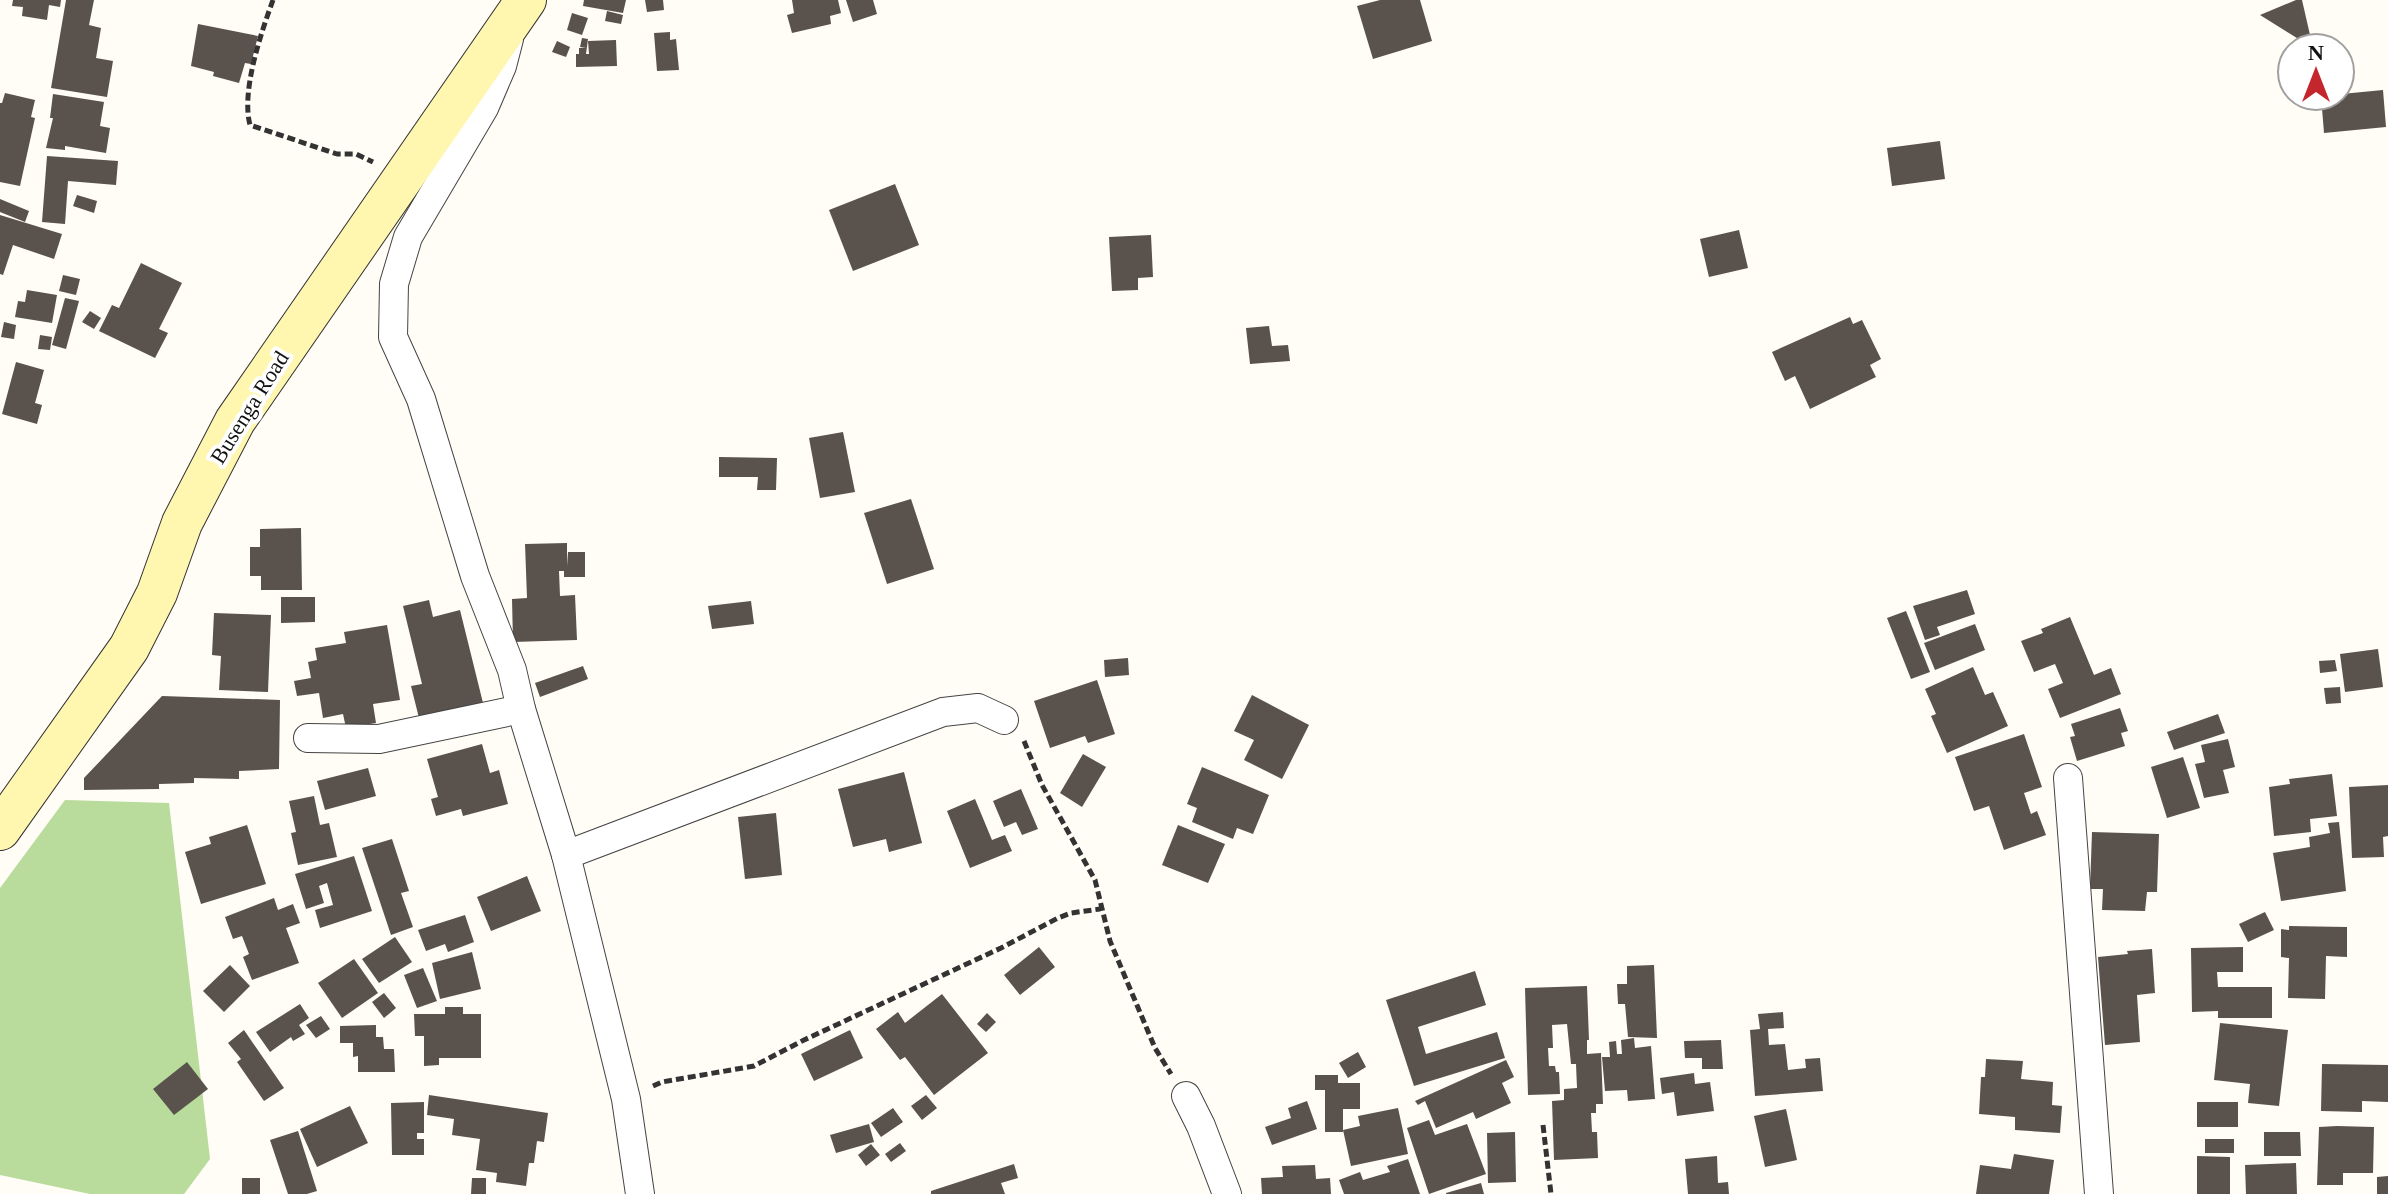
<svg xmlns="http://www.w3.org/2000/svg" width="2388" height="1194" viewBox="0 0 2388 1194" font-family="'Times New Roman',serif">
	<rect width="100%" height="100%" fill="#fffdf5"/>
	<!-- forest -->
	<path fill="#b9dc9c" d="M65,800L169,803L210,1159L184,1194H90L0,1175V888Z"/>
	<!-- building -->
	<g fill="#5a524d">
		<path d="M13,0H61L60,7L49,5L47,20L22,16L23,7L12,6Z"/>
		<path d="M66,0H94L89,25L101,28L96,58L113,61L107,97L51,88Z"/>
		<path d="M584,0H626L623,13L583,6Z"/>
		<path d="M645,0H663L664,10L647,12Z"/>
		<path d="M792,0H838L841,13L830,16L831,24L792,33L787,15L794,13Z"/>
		<path d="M846,0H873L877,14L853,22Z"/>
		<path d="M1380,0H1420L1432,41L1373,59L1357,6Z"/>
		<path d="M2296,0H2302L2313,48L2260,15Z"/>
		<path d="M607,11L623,15L621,24L605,21Z"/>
		<path d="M572,13L588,18L582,35L567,30Z"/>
		<path d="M198,24L258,36L251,64L245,63L239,83L213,76L214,72L191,66Z"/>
		<path d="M670,32V40L676,39L679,70L657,71L654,33Z"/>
		<path d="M582,38L588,39L586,54H589L588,41L616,40L617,66L576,67V54H579V48H586L580,47Z"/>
		<path d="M557,41L570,47L566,57L552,52Z"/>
		<path d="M2383,90L2386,127L2324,133L2321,96Z"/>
		<path d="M5,93L35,100L31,117L35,118L20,186L0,182V103H2Z"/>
		<path d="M53,94L104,102L100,126L110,128L106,153L65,146V150L46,148L53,118H50Z"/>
		<path d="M1940,141L1945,179L1892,186L1887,148Z"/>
		<path d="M47,156L118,161L116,185L68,181L65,224L42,222Z"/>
		<path d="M895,184L919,245L853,271L829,210Z"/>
		<path d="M77,195L97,201L94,213L73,206Z"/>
		<path d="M0,199L29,211L25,222L0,212Z"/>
		<path d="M0,215L62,234L54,259L13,245L3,275L0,274Z"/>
		<path d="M1739,230L1748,268L1709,277L1700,239Z"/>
		<path d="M1151,235L1153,277L1138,278V290L1112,291L1109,237Z"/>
		<path d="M141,263L182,283L159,329L168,333L155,358L99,331L112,305L119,308Z"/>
		<path d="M63,275L80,279L76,295L59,291Z"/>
		<path d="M27,290L57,295L52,323L15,317L18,301L25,302Z"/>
		<path d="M65,298L79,301L66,349L52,345Z"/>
		<path d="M90,311L101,318L94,329L82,322Z"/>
		<path d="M1850,317L1853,324L1862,320L1881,359L1870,365L1876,377L1810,409L1795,376L1785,381L1772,352Z"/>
		<path d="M4,322L16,325L14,339L1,337Z"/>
		<path d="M1269,326L1272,346L1288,345L1290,361L1250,364L1246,328Z"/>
		<path d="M40,335L52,337L50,350L38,349Z"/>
		<path d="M16,362L44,370L35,403L42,405L37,424L2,414Z"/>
		<path d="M843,432L855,492L820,498L809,438Z"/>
		<path d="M719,457L777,458L776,490H757L758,477H719Z"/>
		<path d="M911,499L934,569L887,584L864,513Z"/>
		<path d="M301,528L302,590H261V576H250V547H260V529Z"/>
		<path d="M567,543V566L568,552H585V577H564V571H559L560,596L575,595L577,640L513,642L512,599L527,598L525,544Z"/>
		<path d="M1967,590L1975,614L1937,627L1940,635L1925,640L1913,606Z"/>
		<path d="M281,597H315V622L281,623Z"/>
		<path d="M429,600L433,617L460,610L483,703L419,718L411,686L422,684L403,606Z"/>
		<path d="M751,601L754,624L712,629L708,606Z"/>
		<path d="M1906,611L1930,672L1911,679L1887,618Z"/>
		<path d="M214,613L271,615L268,692L219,690L221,656L212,655Z"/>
		<path d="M2070,617L2094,675L2111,668L2121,694L2060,718L2048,689L2063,683L2055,664L2034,672L2021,641L2043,633L2041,629Z"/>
		<path d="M1975,624L1985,650L1935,670L1924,643Z"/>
		<path d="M387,625L400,700L373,704L376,723L346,728L343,714L323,718L319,693L297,696L294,681L311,678L308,662L317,660L315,648L346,643L344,632Z"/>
		<path d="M2378,649L2383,687L2345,692L2340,654Z"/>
		<path d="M1128,658L1129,675L1105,677L1104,660Z"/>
		<path d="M2335,660L2337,671L2320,673L2319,661Z"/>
		<path d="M583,666L588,679L540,697L535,683Z"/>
		<path d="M1973,667L1985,695L1993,692L2008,726L1947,753L1931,716L1936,714L1925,689Z"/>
		<path d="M1097,680L1115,734L1088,743L1085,736L1050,748L1034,701Z"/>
		<path d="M2340,687L2341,703L2326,704L2324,688Z"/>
		<path d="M1252,695L1309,725L1282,779L1244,760L1254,740L1234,731Z"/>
		<path d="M162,696L280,700L279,769L239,771V779L194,778V783L159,784V789L84,790V778Z"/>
		<path d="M2120,708L2128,731L2121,733L2125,746L2077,761L2070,737L2075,736L2071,724Z"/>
		<path d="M2218,714L2225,733L2174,750L2167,732Z"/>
		<path d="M2024,734L2042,787L2024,793L2031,814L2037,811L2046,835L2004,850L1989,806L1974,811L1955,757Z"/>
		<path d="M2228,739L2235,767L2223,770L2229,793L2204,798L2195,764L2205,762L2201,745Z"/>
		<path d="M482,744L490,773L499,770L508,804L463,816L461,809L436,816L431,799L438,797L427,759Z"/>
		<path d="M1083,754L1106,767L1082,807L1060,793Z"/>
		<path d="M2183,757L2200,808L2167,818L2151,767Z"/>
		<path d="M1202,767L1269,795L1253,834L1237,828L1233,839L1192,822L1197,808L1187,804Z"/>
		<path d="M368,768L376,796L325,810L317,781Z"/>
		<path d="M904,772L922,843L889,852L886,839L853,847L838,789Z"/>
		<path d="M2332,774L2337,816L2310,819L2311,832L2274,836L2269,787L2290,784L2289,779Z"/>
		<path d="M2388,785V836L2383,837L2384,857L2352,858L2349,787Z"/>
		<path d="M1021,789L1038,829L1022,835L1016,822L1004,827L993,801Z"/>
		<path d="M314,796L320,825L329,823L337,857L298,865L291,833L296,832L289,801Z"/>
		<path d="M975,799L992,840L1005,835L1012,851L970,868L947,811Z"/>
		<path d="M776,813L782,875L745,879L738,817Z"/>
		<path d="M2339,822L2346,891L2281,901L2273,853L2310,847L2309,837L2330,833L2328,823Z"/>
		<path d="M247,825L266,884L201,904L185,852L211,844L209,837Z"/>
		<path d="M1178,825L1225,844L1208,883L1162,865Z"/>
		<path d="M2092,832L2159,834L2157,892H2147L2145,911L2102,910L2103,889H2090Z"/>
		<path d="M392,839L409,891L401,893L413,927L391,935L362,848Z"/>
		<path d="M354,856L372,911L320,928L315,910L333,905L327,883L319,886L324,903L306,909L295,874Z"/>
		<path d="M527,876L541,911L491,931L477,897Z"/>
		<path d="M274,898L278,910L293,904L300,923L286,928L299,963L252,980L243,957L249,954L242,936L233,939L225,917Z"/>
		<path d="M2265,912L2274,930L2248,942L2239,924Z"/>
		<path d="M465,915L474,942L448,952L445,944L426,951L418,930Z"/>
		<path d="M2289,926L2347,927V957L2326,956L2325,999L2288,998L2289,958L2281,957V929L2289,930Z"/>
		<path d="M395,937L412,962L379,983L362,959Z"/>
		<path d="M1039,947L1055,967L1020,995L1004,975Z"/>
		<path d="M2243,947V972H2217L2218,987H2272V1018H2218V1011L2192,1012L2191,948Z"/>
		<path d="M2152,949L2155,993L2137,995L2140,1042L2105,1045L2098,957L2128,954L2127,951Z"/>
		<path d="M472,952L481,989L440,999L432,963Z"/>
		<path d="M354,959L378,993L342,1018L318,983Z"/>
		<path d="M230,965L250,986L224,1012L203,991Z"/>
		<path d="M1654,965L1657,1038L1628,1037L1625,1004H1618L1617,984H1627V966Z"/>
		<path d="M423,968L437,1001L417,1008L404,975Z"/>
		<path d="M1475,971L1486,1005L1418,1027L1426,1054L1497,1032L1505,1058L1414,1086L1386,1000Z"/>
		<path d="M1587,986L1589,1040H1587V1054L1601,1053L1603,1104H1596V1113H1591L1592,1132H1597L1598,1158L1554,1160L1552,1101L1564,1100V1089L1577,1088L1576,1064H1571L1567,1024L1552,1025L1553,1048H1548L1549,1066H1555L1556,1072H1559L1560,1094L1528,1095L1525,988Z"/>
		<path d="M384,993L396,1008L384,1018L372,1002Z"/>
		<path d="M942,994L988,1053L934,1095L905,1057L900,1060L876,1029L898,1012L905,1023Z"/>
		<path d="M300,1004L309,1018L299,1025L305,1034L293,1041L291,1037L270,1052L256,1032Z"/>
		<path d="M445,1007H463V1014H481V1058H439V1065L424,1066V1036H415L414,1014H445Z"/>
		<path d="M1783,1012L1784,1028L1768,1029L1769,1045L1785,1044L1788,1070L1806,1068L1805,1059L1820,1058L1823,1091L1755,1096L1750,1030L1760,1029L1758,1014Z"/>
		<path d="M987,1013L996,1022L986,1032L977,1024Z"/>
		<path d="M321,1016L330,1029L316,1038L306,1025Z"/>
		<path d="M2220,1023L2288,1030L2279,1106L2248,1103L2250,1084L2214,1080Z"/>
		<path d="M376,1025V1037H383L384,1049H394L395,1072H358V1056L353,1057V1043H340V1026Z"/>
		<path d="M244,1030L284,1088L264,1101L237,1062L241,1059L228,1043Z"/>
		<path d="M850,1030L863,1058L814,1081L801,1054Z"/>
		<path d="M1634,1038L1635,1048L1651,1046L1655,1099L1628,1101L1627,1090L1605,1091L1602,1057H1610L1609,1042L1616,1041L1617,1054H1622L1621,1040Z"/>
		<path d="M1721,1040L1723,1069H1702V1058H1685L1684,1041Z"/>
		<path d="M1358,1052L1366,1067L1348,1078L1339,1063Z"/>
		<path d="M1986,1059L2023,1061L2021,1079L2053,1082L2052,1105L2062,1106L2060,1133L2015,1130V1117L1979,1114L1981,1077H1985Z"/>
		<path d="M1506,1060L1514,1077L1502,1083L1511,1103L1476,1119L1473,1112L1436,1128L1425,1101L1418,1105L1415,1101Z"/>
		<path d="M187,1062L208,1089L174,1115L153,1089Z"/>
		<path d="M2322,1064L2388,1065V1102L2362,1101V1112L2321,1111Z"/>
		<path d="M1694,1073L1695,1084L1710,1082L1714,1111L1677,1116L1674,1092L1662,1094L1660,1078Z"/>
		<path d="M1315,1075H1338V1083H1360V1109H1343V1132H1325V1090H1315Z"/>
		<path d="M429,1095L548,1113L544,1142L537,1141L534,1163H529L526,1186L496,1182L497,1173L476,1170L480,1139L452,1135L454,1119L427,1115Z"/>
		<path d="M926,1095L937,1108L922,1120L911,1106Z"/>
		<path d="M1307,1101L1317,1129L1272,1145L1265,1127L1291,1118L1288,1108Z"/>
		<path d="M424,1102V1133H417V1139H424V1155H392L391,1103Z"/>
		<rect x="2197" y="1102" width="41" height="25"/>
		<path d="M350,1106L368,1143L317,1167L300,1129Z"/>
		<path d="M893,1108L903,1122L881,1137L871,1123Z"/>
		<path d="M1398,1108L1408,1154L1351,1166L1343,1130L1360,1126L1358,1116Z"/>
		<path d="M1786,1109L1797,1160L1765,1167L1754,1116Z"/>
		<path d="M1429,1120L1435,1135L1467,1124L1486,1174L1429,1194L1407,1128Z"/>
		<path d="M869,1124L874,1142L836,1153L830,1135Z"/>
		<path d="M2337,1126L2374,1127L2373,1173H2343V1185H2317L2319,1127Z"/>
		<path d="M298,1131L317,1191L307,1194H288L270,1140Z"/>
		<path d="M1515,1132L1516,1182L1488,1183L1487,1133Z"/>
		<path d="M2264,1132H2300L2301,1156H2264Z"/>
		<rect x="2205" y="1139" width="29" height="14"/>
		<path d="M900,1143L906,1151L891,1162L885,1154Z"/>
		<path d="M871,1144L880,1155L866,1166L858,1155Z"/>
		<path d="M2014,1154L2054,1160L2049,1194H1976L1980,1165L2011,1169Z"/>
		<path d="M1717,1156L1718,1183L1728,1182L1729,1194H1688L1685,1159Z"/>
		<path d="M2197,1156L2230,1157V1194H2197Z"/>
		<path d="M1408,1159L1420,1194H1344L1339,1180L1360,1172L1363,1180L1390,1172L1387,1166Z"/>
		<path d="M2296,1163L2297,1194H2246L2245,1165Z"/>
		<path d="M1014,1164L1018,1178L1001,1183L1005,1194H931V1191Z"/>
		<path d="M1315,1165L1316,1179L1330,1178L1331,1194H1262L1261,1178L1283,1177L1282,1166Z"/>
		<path d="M2388,1176V1194H2377V1177Z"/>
		<rect x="242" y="1178" width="18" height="16"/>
		<path d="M472,1178H486V1194H471Z"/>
		<path d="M1481,1183L1484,1194H1446V1193Z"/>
	</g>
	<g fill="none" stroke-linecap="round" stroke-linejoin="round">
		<defs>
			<g id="street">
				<path d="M509,39L502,66L484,108L408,237L394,284L393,337L421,399L475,576L512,670L521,709L566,855L626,1099L640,1194"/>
				<path d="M308,738L379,739L521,709"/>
				<path d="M2068,778L2099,1194"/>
				<path d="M566,855L943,712L978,708L1004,720"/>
				<path d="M1186,1096L1201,1126L1227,1194"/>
			</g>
			<path id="secondary" d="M0,830L129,648L157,593L182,523L235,421L526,0"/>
		</defs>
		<!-- street casing -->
		<use href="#street" stroke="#444" stroke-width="30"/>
		<!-- secondary casing -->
		<use href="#secondary" stroke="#333" stroke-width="42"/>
		<!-- path -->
		<g stroke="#333" stroke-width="5" stroke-dasharray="8 4" stroke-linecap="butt">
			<path d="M273,0C261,33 241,91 250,125L337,154H356L373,162"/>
			<path d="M1024,741L1042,785L1095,880L1110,941L1155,1048L1171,1074"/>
			<path d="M653,1086L662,1082L754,1066L804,1040L1001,948L1058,918L1071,913L1100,909"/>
			<path d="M1543,1125L1551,1194"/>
		</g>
		<!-- street -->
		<use href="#street" stroke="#fff" stroke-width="28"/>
		<!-- secondary -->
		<use href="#secondary" stroke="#fff6b0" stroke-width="40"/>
	</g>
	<g text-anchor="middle" stroke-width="8" stroke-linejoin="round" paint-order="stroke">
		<!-- street labels -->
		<g font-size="22" fill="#111" stroke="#fff">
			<text transform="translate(249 407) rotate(-58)" y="8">Busenga Road</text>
		</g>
	</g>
	<!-- north arrow -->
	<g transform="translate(2316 72)"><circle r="38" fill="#ffffff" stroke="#a0a0a0" stroke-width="2"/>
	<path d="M0-6L14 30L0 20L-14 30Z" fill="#c4262e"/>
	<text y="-12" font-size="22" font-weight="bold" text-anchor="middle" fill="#111111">N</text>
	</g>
</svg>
